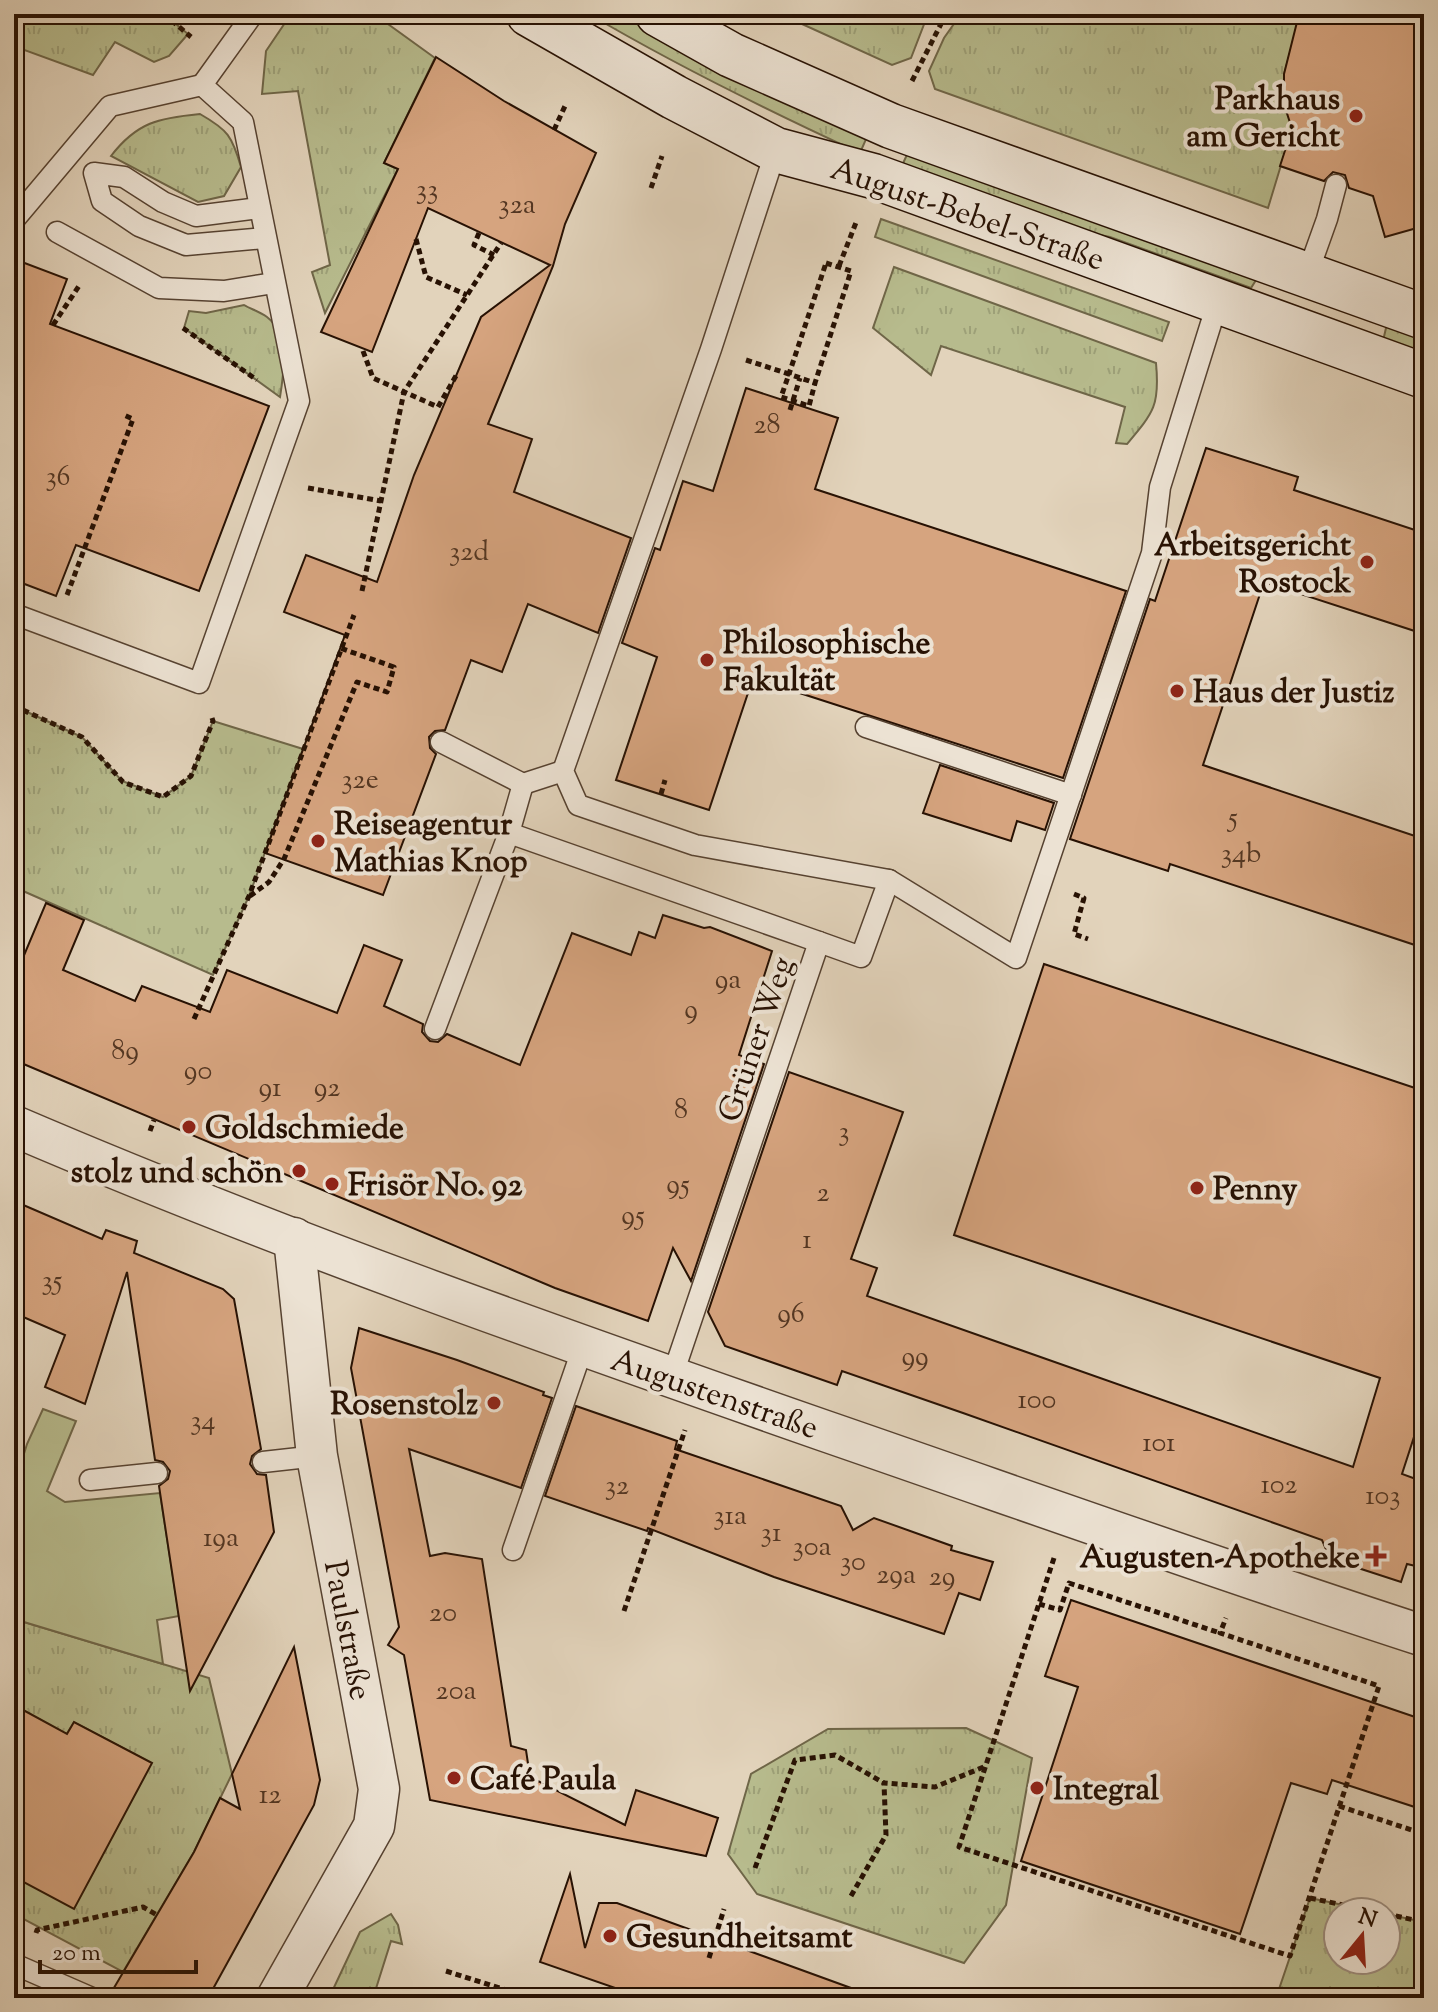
<svg xmlns="http://www.w3.org/2000/svg" width="1438" height="2012" viewBox="0 0 1438 2012" font-family="'Sorts Mill Goudy',serif">
	<defs>
		<pattern id="grass-tufts" width="24" height="20" patternUnits="userSpaceOnUse" patternTransform="scale(2)"><rect width="24" height="20" fill="#b7bb8d"/><path d="M3 7l-1-3M5 7V3M7 7l1-3M15 17l-1-3M17 17v-4M19 17l1-3" fill="none" stroke="#9da078"/></pattern>
	</defs>
	<rect width="100%" height="100%" fill="#e2d3bb"/>
	<filter id="stains"><feTurbulence type="fractalNoise" baseFrequency=".0025" numOctaves="4"/><feColorMatrix values="0 0 0 0 .2 0 0 0 0 .09 0 0 0 0 .02 0 0 0 .5 -.17"/></filter>
	<radialGradient id="worn" r=".72"><stop offset=".6" stop-color="#630" stop-opacity="0"/><stop offset="1" stop-color="#630" stop-opacity=".3"/></radialGradient>
	<!-- grass -->
	<g fill="url(#grass-tufts)" stroke="#6f6648" stroke-width="2">
		<path d="M27,14H164L188,34L169,56L154,62L115,42L93,75L16,47Z"/>
		<path d="M291,14H374L435,58L384,163L398,169L325,313L312,272L330,265L298,91L262,94L266,51Z"/>
		<path d="M589,14H637L870,130L860,153C767,110 677,66 589,14Z"/>
		<path d="M780,14H928L911,58L892,65Z"/>
		<path d="M961,14H1301L1284,74L1292,129L1268,208L935,89L929,71L944,38Z"/>
		<path d="M200,114C228,130 232,136 241,167L224,196L198,202L111,156C137,122 159,118 200,114Z"/>
		<path d="M910,148L1255,272L1256,280L1251,288L1110,237L1049,225L900,170Z"/>
		<path d="M881,219L1169,322L1162,341L875,237Z"/>
		<path d="M894,267L1156,363C1160,405 1154,412 1127,444L1116,443L1125,407L941,346L931,375L873,328Z"/>
		<path d="M244,305C251,309 260,312 267,317C290,335 284,372 280,397L184,328L189,311L206,313Z"/>
		<path d="M1393,318L1424,329V356L1383,341L1386,328Z"/>
		<path d="M14,706L82,737L122,781L163,797L191,776L213,721L303,749L249,896L213,975L14,887Z"/>
		<path d="M14,1619L209,1678L232,1774L194,1852L123,1972L14,1914V1877L151,1763L74,1722L66,1735L14,1705Z"/>
		<path d="M966,1728L1032,1758L1006,1905L964,1963L757,1894L728,1854L751,1774L828,1729Z"/>
		<path d="M1310,1898L1376,1912H1338V1960H1386V1914L1424,1922V1998H1276Z"/>
		<path d="M391,1914L398,1925L402,1944L391,1941L373,1998H329L360,1932Z"/>
	</g>
	<!-- garden -->
	<path fill="#b7bb8d" stroke="#6f6648" stroke-width="2" d="M43,1409L76,1421L47,1491L65,1502L160,1493L179,1616L157,1620L163,1664L14,1619V1471L19,1470L27,1444Z"/>
	<!-- building -->
	<g fill="#d6a47f" stroke="#271103" stroke-width="2">
		<path d="M1299,14H1424V226L1385,237L1373,196L1349,188L1345,175L1333,172L1324,181L1280,166L1292,129L1284,104V74Z"/>
		<path d="M436,57L504,101L596,153L565,224L553,266L488,424L532,439L514,492L631,538L598,633L528,604L502,672L471,660L445,730L435,731L429,737L430,748L436,754L383,895L265,853L345,635L284,612L306,555L377,582L414,475L481,317L550,265L428,208L372,352L321,332L398,169L384,163Z"/>
		<path d="M14,259L67,279L50,324L269,406L199,591L76,545L56,596L14,580Z"/>
		<path d="M746,388L838,418L815,489L1126,591L1063,778L753,678L709,810L616,780L657,657L622,643L655,548L660,550L683,481L713,491Z"/>
		<path d="M1206,448L1298,477L1294,490L1424,533V634L1264,582L1203,765L1424,839V948L1170,864L1168,871L1070,839L1150,599L1155,601Z"/>
		<path d="M940,765L1054,803L1045,830L1017,821L1011,841L923,813Z"/>
		<path d="M46,903L84,920L63,970L135,1001L142,986L210,1012L227,970L337,1013L364,945L402,960L384,1006L423,1024L422,1032L430,1041L438,1042L447,1034L520,1065L572,933L631,955L639,932L655,938L663,915L704,928L710,927L772,951L739,1055L764,1064L691,1281L673,1248L648,1321L555,1288L14,1060V979Z"/>
		<path d="M1044,964L1424,1091V1406L1402,1474L1424,1482V1568L1407,1564L1401,1582L1352,1566L1353,1562L1328,1554L1322,1540L963,1413L842,1371L837,1385L725,1346L708,1312L789,1072L903,1112L851,1259L877,1268L867,1296L1353,1467L1380,1378L954,1235Z"/>
		<path d="M14,1201L102,1239L106,1230L137,1241L134,1253L223,1289L234,1299L261,1449L252,1456L250,1464L257,1474L266,1475L274,1532L190,1691L159,1486L168,1479L170,1471L163,1462L155,1460L127,1272L85,1404L45,1387L65,1335L14,1313Z"/>
		<path d="M359,1328L457,1360L544,1392L543,1395L552,1398L521,1488L409,1449L430,1556L445,1553L482,1559L511,1746L526,1750L530,1777L625,1825L636,1790L718,1818L706,1856L430,1800L404,1655L388,1645L399,1627L351,1368Z"/>
		<path d="M576,1406L677,1441L675,1449L841,1506L853,1530L874,1518L952,1546L951,1550L993,1562L980,1600L959,1593L944,1634L774,1577L648,1528L647,1531L545,1496Z"/>
		<path d="M1071,1600L1424,1720V1810L1332,1780L1327,1794L1291,1783L1240,1934L1021,1861L1078,1687L1045,1676Z"/>
		<path d="M294,1647L320,1780L314,1805L208,1998H108L194,1852L220,1798L240,1809L232,1774Z"/>
		<path d="M14,1705L67,1734L74,1722L152,1763L74,1909L14,1877Z"/>
		<path d="M570,1874L585,1948L599,1903H617L862,1992L861,1998H644L540,1962Z"/>
	</g>
	<g fill="none" stroke-linecap="round" stroke-linejoin="round">
		<defs>
			<g id="service">
				<path d="M202,85L253,14"/>
				<path d="M776,150L711,349L563,771L578,805L695,845L889,880L861,957L819,942"/>
				<path d="M259,208L196,216L163,202L124,177L94,173L102,201L139,226L186,245L264,238"/>
				<path d="M14,220L110,106L202,85L243,122L299,401L199,683L14,614"/>
				<path d="M57,232L159,288L224,291L274,283"/>
				<path d="M1307,275L1327,219L1336,185"/>
				<path d="M866,727L1071,795"/>
				<path d="M441,742L523,784L563,771"/>
				<path d="M509,833L819,942L672,1377"/>
				<path d="M889,880L1016,958L1152,553L1160,487L1218,301"/>
				<path d="M435,1029L509,833L523,784"/>
				<path d="M263,1462L317,1456"/>
				<path d="M90,1480L157,1473"/>
				<path d="M513,1550L583,1347"/>
				<path d="M14,1964L92,1998"/>
			</g>
			<g id="minor">
				<path d="M14,1126C280,1240 553,1336 825,1431C1025,1500 1223,1571 1424,1636"/>
				<path d="M277,1998L374,1826L379,1789L317,1456L294,1238"/>
			</g>
			<g id="secondary">
				<path d="M529,14L674,97L776,150L873,176L1424,376"/>
				<path d="M658,14L731,55L891,126L1424,317"/>
			</g>
		</defs>
		<!-- service casing -->
		<use href="#service" stroke="#564231" stroke-width="23"/>
		<!-- minor casing -->
		<use href="#minor" stroke="#564231" stroke-width="43"/>
		<!-- secondary casing -->
		<use href="#secondary" stroke="#271103" stroke-width="47"/>
		<!-- path -->
		<g stroke="#271103" stroke-width="5" stroke-dasharray="6 4" stroke-linecap="butt">
			<path d="M164,14L191,37"/>
			<path d="M912,81L946,14"/>
			<path d="M554,130L565,106"/>
			<path d="M651,188L662,156"/>
			<path d="M479,233L474,245L494,255"/>
			<path d="M416,239L426,277L467,295"/>
			<path d="M826,263L851,271L815,383L789,374Z"/>
			<path d="M839,266L857,220"/>
			<path d="M53,325L79,286"/>
			<path d="M183,328L257,380"/>
			<path d="M363,351L373,378L438,407L457,374"/>
			<path d="M746,360L789,374L781,397L809,406L815,383"/>
			<path d="M790,410L800,378"/>
			<path d="M308,488L381,501"/>
			<path d="M14,546L19,532"/>
			<path d="M362,591L404,392L501,243"/>
			<path d="M67,595L133,419L124,415"/>
			<path d="M14,706L82,737L123,782L163,797L191,776L213,721L212,718"/>
			<path d="M661,794L665,780"/>
			<path d="M1074,894L1084,898L1074,934L1088,939"/>
			<path d="M250,896L269,882L284,859L357,682L387,692L394,667L340,648"/>
			<path d="M194,1019L249,896L354,615"/>
			<path d="M150,1131L154,1120"/>
			<path d="M1054,1558L959,1847L1290,1956L1379,1686L1220,1633L1226,1618"/>
			<path d="M1039,1604L1060,1610L1069,1583L1220,1633"/>
			<path d="M624,1611L685,1430"/>
			<path d="M1339,1806L1424,1834"/>
			<path d="M755,1868L795,1760L835,1755L884,1783"/>
			<path d="M851,1896L886,1835L884,1783L935,1787L986,1766"/>
			<path d="M1310,1898L1376,1912"/>
			<path d="M1386,1914L1424,1922"/>
			<path d="M36,1933L37,1930L143,1907L157,1915"/>
			<path d="M709,1958L724,1909"/>
			<path d="M446,1971L531,1998"/>
			<path d="M439,1996L445,1998"/>
		</g>
		<!-- service -->
		<use href="#service" stroke="#ece2d3" stroke-width="20"/>
		<!-- minor -->
		<use href="#minor" stroke="#ece2d3" stroke-width="40"/>
		<!-- secondary -->
		<use href="#secondary" stroke="#ece2d3" stroke-width="44"/>
	</g>
	<!-- markers -->
	<g fill="#8f2418" stroke="#ece2d3" stroke-width="3">
		<circle cx="1356" cy="116" r="8"/>
		<circle cx="1367" cy="562" r="8"/>
		<circle cx="707" cy="660" r="8"/>
		<circle cx="1177" cy="691" r="8"/>
		<circle cx="318" cy="841" r="8"/>
		<circle cx="189" cy="1127" r="8"/>
		<circle cx="299" cy="1171" r="8"/>
		<circle cx="332" cy="1184" r="8"/>
		<circle cx="1197" cy="1188" r="8"/>
		<circle cx="494" cy="1403" r="8"/>
		<path d="M1372 1544h8v8h8v8h-8v8h-8v-8h-8v-8h8z"/>
		<circle cx="454" cy="1778" r="8"/>
		<circle cx="1037" cy="1788" r="8"/>
		<circle cx="610" cy="1936" r="8"/>
	</g>
	<g text-anchor="middle" stroke-width="8" stroke-linejoin="round" paint-order="stroke">
		<!-- number labels -->
		<g font-size="28" fill="#533622">
			<text x="427" y="198">33</text>
			<text x="517" y="213">32a</text>
			<text x="767" y="433">28</text>
			<text x="58" y="485">36</text>
			<text x="469" y="560">32d</text>
			<text x="360" y="788">32e</text>
			<text x="1233" y="826">5</text>
			<text x="1241" y="862">34b</text>
			<text x="728" y="988">9a</text>
			<text x="691" y="1018">9</text>
			<text x="125" y="1059">89</text>
			<text x="198" y="1079">90</text>
			<text x="270" y="1096">91</text>
			<text x="327" y="1096">92</text>
			<text x="681" y="1118">8</text>
			<text x="844" y="1140">3</text>
			<text x="678" y="1193">95</text>
			<text x="823" y="1201">2</text>
			<text x="633" y="1224">95</text>
			<text x="807" y="1248">1</text>
			<text x="52" y="1289">35</text>
			<text x="791" y="1322">96</text>
			<text x="915" y="1365">99</text>
			<text x="1037" y="1408">100</text>
			<text x="203" y="1429">34</text>
			<text x="1159" y="1451">101</text>
			<text x="1279" y="1493">102</text>
			<text x="617" y="1494">32</text>
			<text x="1383" y="1504">103</text>
			<text x="730" y="1524">31a</text>
			<text x="771" y="1541">31</text>
			<text x="221" y="1546">19a</text>
			<text x="812" y="1555">30a</text>
			<text x="853" y="1570">30</text>
			<text x="896" y="1583">29a</text>
			<text x="942" y="1585">29</text>
			<text x="443" y="1621">20</text>
			<text x="456" y="1699">20a</text>
			<text x="270" y="1803">12</text>
		</g>
		<!-- poi labels -->
		<g font-size="32" font-weight="bold" fill="#271103" stroke="#ece2d3" text-anchor="start">
			<text x="1340" y="109" text-anchor="end">Parkhaus<tspan x="1340" dy="37">am Gericht</tspan></text>
			<text x="1351" y="555" text-anchor="end">Arbeitsgericht<tspan x="1351" dy="37">Rostock</tspan></text>
			<text x="723" y="653">Philosophische<tspan x="723" dy="37">Fakultät</tspan></text>
			<text x="1193" y="702">Haus der Justiz</text>
			<text x="334" y="834">Reiseagentur<tspan x="334" dy="37">Mathias Knop</tspan></text>
			<text x="205" y="1138">Goldschmiede</text>
			<text x="283" y="1182" text-anchor="end">stolz und schön</text>
			<text x="348" y="1195">Frisör No. 92</text>
			<text x="1213" y="1199">Penny</text>
			<text x="478" y="1414" text-anchor="end">Rosenstolz</text>
			<text x="1360" y="1567" text-anchor="end">Augusten-Apotheke</text>
			<text x="470" y="1789">Café Paula</text>
			<text x="1053" y="1799">Integral</text>
			<text x="626" y="1947">Gesundheitsamt</text>
		</g>
		<!-- street labels -->
		<g font-size="32" fill="#271103" stroke="#ece2d3">
			<text transform="translate(968 213) rotate(19)" y="11">August-Bebel-Straße</text>
			<text transform="translate(755 1039) rotate(-71)" y="11">Grüner Weg</text>
			<text transform="translate(715 1393) rotate(19)" y="11">Augustenstraße</text>
			<text transform="translate(349 1630) rotate(79)" y="11">Paulstraße</text>
		</g>
	</g>
	<!-- margin -->
	<rect width="1438" height="2012" fill="none" stroke="#e2d3bb" stroke-width="48"/>
	<rect x="16" y="16" width="1406" height="1980" fill="none" stroke="#271103" stroke-width="4"/>
	<rect x="24" y="24" width="1390" height="1964" fill="none" stroke="#271103" stroke-width="2"/>
	<!-- north arrow -->
	<g transform="translate(1362 1936) rotate(18)"><circle r="38" fill="#ece2d3" stroke="#9d8e80" stroke-width="2"/>
	<path d="M0-6L14 30L0 20L-14 30Z" fill="#8f2418"/>
	<text y="-12" font-size="22" font-weight="bold" text-anchor="middle" fill="#271103">N</text>
	</g>
	<!-- scale -->
	<path d="M40 1960v12h156v-12" fill="none" stroke="#271103" stroke-width="4"/>
	<text x="52" y="1960" font-size="24" fill="#271103" stroke="#ece2d3" stroke-width="6" paint-order="stroke">20 m</text>
	<rect width="100%" height="100%" filter="url(#stains)"/>
	<rect width="100%" height="100%" fill="url(#worn)"/>
</svg>
